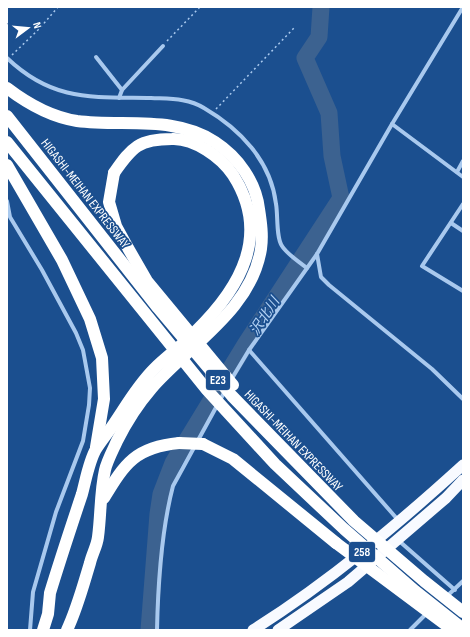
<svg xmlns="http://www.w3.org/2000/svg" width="470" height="637" viewBox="0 0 470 637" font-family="'Sofia Sans Condensed','Noto Sans JP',sans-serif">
	<rect width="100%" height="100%" fill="#1b4f8f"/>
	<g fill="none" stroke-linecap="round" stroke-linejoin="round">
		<!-- river -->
		<path stroke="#3c6290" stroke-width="17" d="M149,630L158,514L161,494L173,463L245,345L341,198L332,156L329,113L305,58L319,37L321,7"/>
		<!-- path -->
		<g stroke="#a9c9ee" stroke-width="1.5" stroke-dasharray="2 3" stroke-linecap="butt">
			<path d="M167,41L200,7"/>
			<path d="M12,55L40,28L58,7"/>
			<path d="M216,109L294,28"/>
		</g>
		<!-- minor -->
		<g stroke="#a9c9ee" stroke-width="4">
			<path d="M96,57L122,90"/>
			<path d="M7,58C53,102 93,97 151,98C170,99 188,98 204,108C240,129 271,161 276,204C278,214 276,238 282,246C287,254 299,262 307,268"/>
			<path d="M119,98L122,90L163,46"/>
			<path d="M392,124L463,177"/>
			<path d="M457,172L463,161"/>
			<path d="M7,201L10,217L42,270L76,333L83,350L90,388L89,405L83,441L56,512L33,592L30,630"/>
			<path d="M463,204L422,266L463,291"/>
			<path d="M451,223L463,231"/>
			<path d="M317,254L321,277L329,285L432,369L463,399"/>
			<path d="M249,350L399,521"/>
			<path d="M231,380L249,350L317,254L392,124L463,7"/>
			<path d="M398,540L455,590"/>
			<path d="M446,597L463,581"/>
			<path d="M157,630C158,583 161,532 173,486L225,391"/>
			<path d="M410,630L427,613"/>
		</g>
		<!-- trunk -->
		<g stroke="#f8faff" stroke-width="11">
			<path d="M253,630C329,582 397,525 463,465"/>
			<path d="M278,630L348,582L446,498L463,480"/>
		</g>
		<!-- motorway -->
		<g stroke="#fff" stroke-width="12">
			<path d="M7,88C28,104 51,117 77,121C123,127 175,115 215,142C238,157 256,182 259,209C261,222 263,235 261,249C251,311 189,345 151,389C138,404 126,423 117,441C113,450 107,461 105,470C100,492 101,515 98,537C97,546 92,554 90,563C83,586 77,609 67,630"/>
			<path d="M7,165L62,260L90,319L102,358L104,399L96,447"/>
			<path d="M203,444L233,459L336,543"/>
			<path d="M104,498C125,463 136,447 179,443"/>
			<path d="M43,630L48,614L50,593C60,560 71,527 82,494C86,479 89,461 96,449C101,441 106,435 111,428C125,408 136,387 154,369C167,356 183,345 196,331C241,287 271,234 233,175C221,157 194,138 172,139C139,139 132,147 114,173"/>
		</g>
		<!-- motorway-bridge -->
		<g stroke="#fff" stroke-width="12">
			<path d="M7,116L158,308L232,396L354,521L424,581L463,612"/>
			<path d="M7,142L207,390L275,464L344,529L415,591L463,629"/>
			<path d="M114,173L109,202L116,226L128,248L147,281L233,385"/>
			<path d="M179,443L203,444"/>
			<path d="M336,543L450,628"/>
		</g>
	</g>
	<g text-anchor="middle" stroke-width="3.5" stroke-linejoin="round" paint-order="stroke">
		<!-- shield labels -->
		<g fill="#1b4f8f" stroke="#bbcadd" stroke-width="1">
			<rect x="206" y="370" width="24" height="20" rx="3"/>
			<rect x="349" y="542" width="26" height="20" rx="3"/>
		</g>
		<g font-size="12" font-weight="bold" fill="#fff">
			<text x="218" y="384">E23</text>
			<text x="362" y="556">258</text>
		</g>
		<!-- street labels -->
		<g font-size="13" fill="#fff" stroke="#1b4f8f">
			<text transform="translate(86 193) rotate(52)" y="5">HIGASHI-MEIHAN EXPRESSWAY</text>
			<text transform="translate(294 440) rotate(46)" y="5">HIGASHI-MEIHAN EXPRESSWAY</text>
		</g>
		<!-- water labels -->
		<g font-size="14" font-style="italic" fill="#b5d3f5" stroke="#1b4f8f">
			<text transform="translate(264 316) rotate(-57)" y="5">沢北川</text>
		</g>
	</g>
	<!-- border -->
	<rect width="470" height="637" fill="none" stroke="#ffffff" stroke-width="16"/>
	<!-- north arrow -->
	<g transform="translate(28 28) rotate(74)" stroke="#1b4f8f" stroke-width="3" paint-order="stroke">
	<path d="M0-3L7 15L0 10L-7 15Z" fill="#ffffff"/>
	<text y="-6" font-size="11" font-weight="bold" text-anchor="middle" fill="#ffffff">N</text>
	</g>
</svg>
